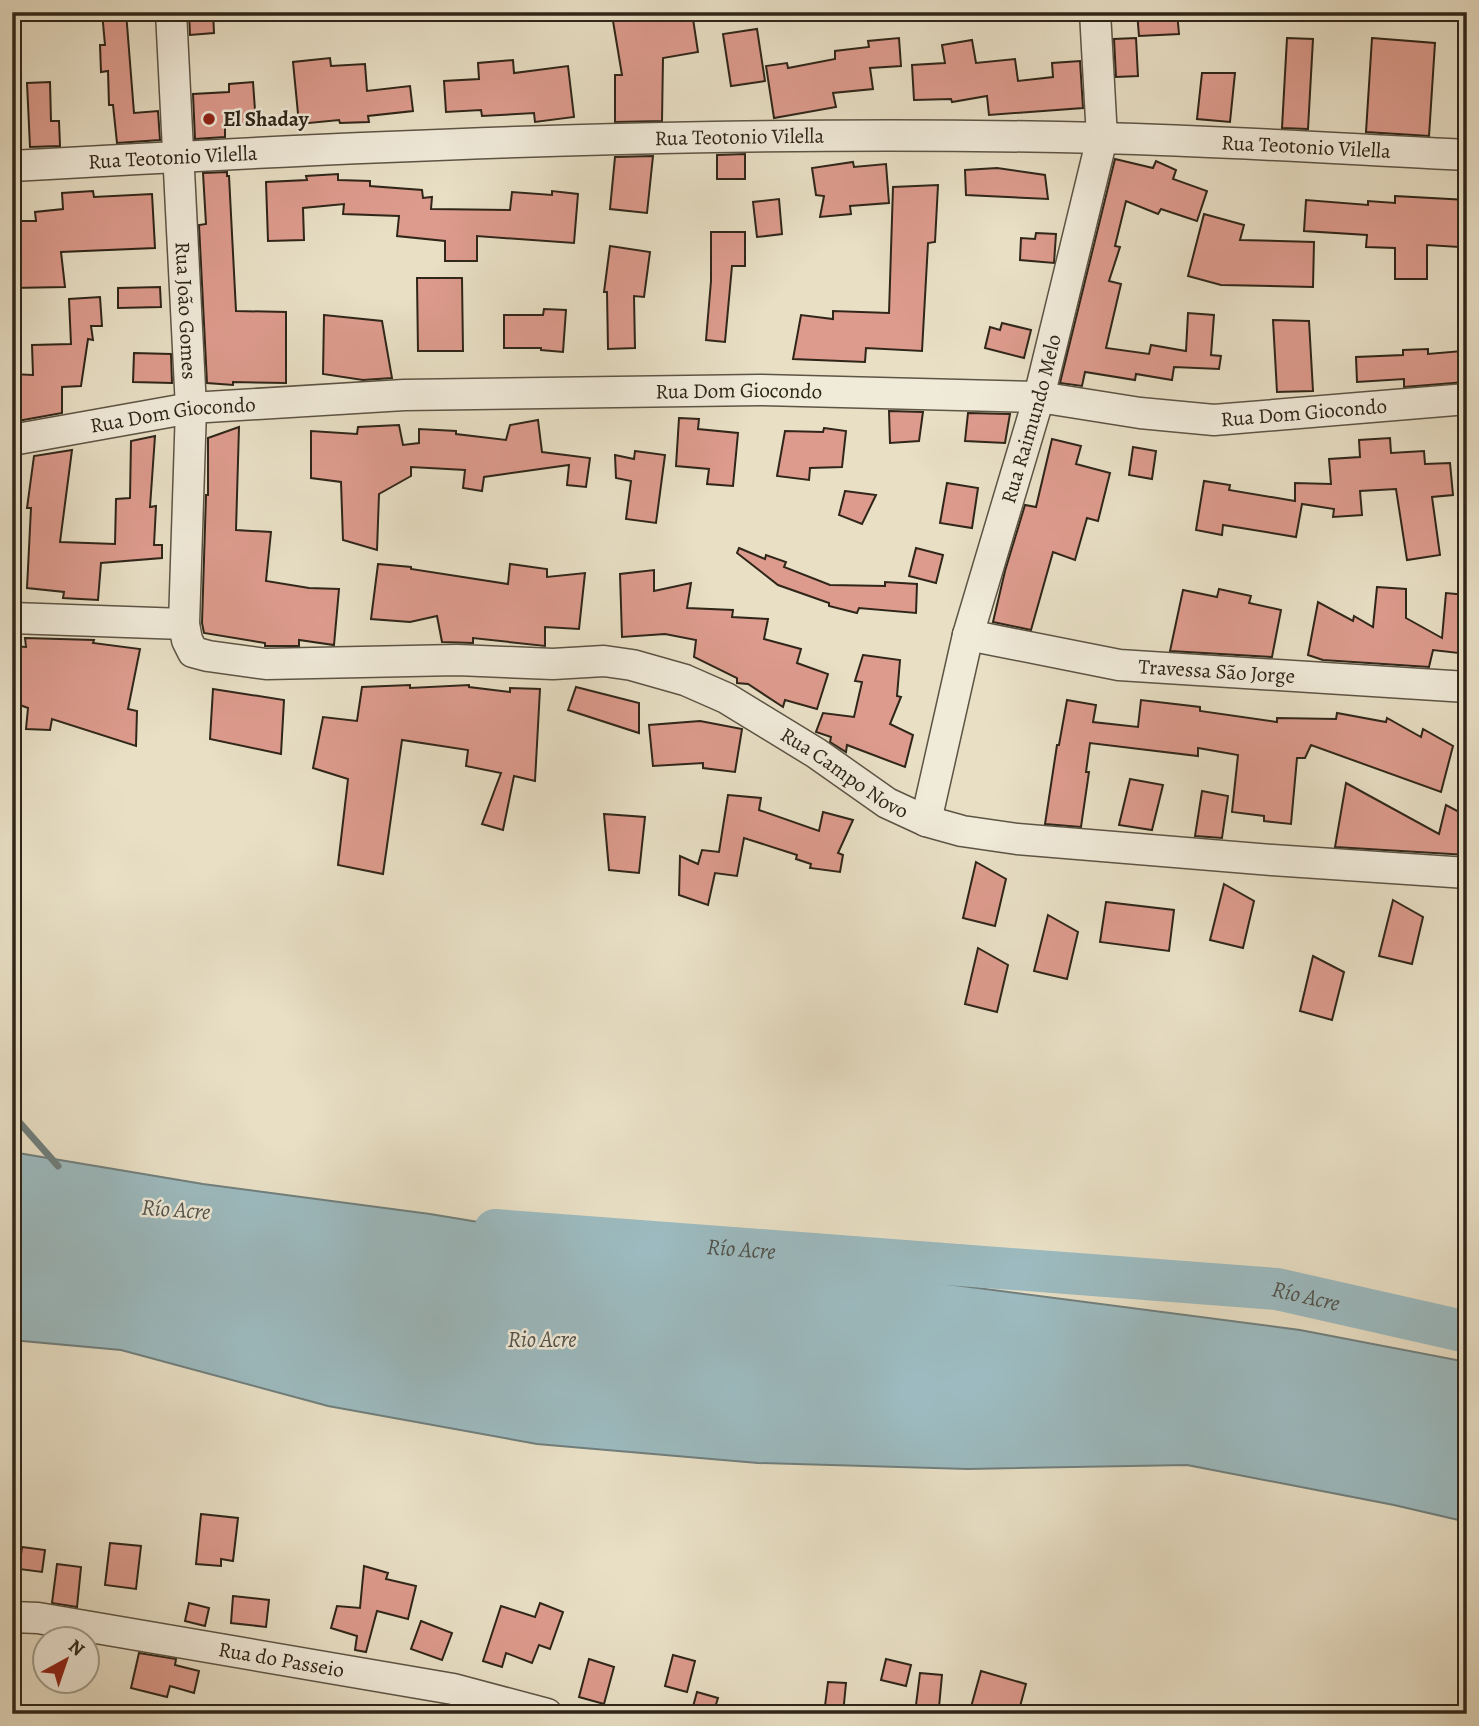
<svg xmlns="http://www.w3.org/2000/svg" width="1479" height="1726" viewBox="0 0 1479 1726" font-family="Alegreya,serif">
	<rect width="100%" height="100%" fill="#e8dfc5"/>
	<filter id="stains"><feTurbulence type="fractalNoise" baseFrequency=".00286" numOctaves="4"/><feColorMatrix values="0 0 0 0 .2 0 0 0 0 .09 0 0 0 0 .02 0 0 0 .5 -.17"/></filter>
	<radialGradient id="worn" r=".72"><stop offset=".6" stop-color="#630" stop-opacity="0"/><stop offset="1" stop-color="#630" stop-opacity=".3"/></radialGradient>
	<!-- water -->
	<path fill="#9cbabf" stroke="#707f7d" stroke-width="2" d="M12,1152L203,1184L430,1214L652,1251L870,1274L1300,1330L1467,1362V1522L1394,1505L1187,1465L968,1469L758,1463L537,1444L328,1406L121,1350L12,1340Z"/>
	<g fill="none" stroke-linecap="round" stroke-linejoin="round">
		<!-- stream -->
		<path stroke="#707f7d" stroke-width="7" d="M12,1114L58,1166"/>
		<!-- river -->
		<path stroke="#9cbabf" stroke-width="42" id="s1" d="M495,1230L1277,1289L1467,1332"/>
	</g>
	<!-- building -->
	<g fill="#dd9b8d" stroke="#2f2619" stroke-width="2">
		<path d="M102,12H126L134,113L158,111L160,140L117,143L113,105H109L108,71L101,72L100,45H105Z"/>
		<path d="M189,12H213L214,33L190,35Z"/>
		<path d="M634,12H692L698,52L663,58L662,121L615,122V75H622L612,15Z"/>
		<path d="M1137,12H1177L1179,34L1139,36Z"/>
		<path d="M757,29L765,81L731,86L723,34Z"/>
		<path d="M899,38L901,66L870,68L873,89L833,93L836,107L774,118L766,66L787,63L788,68L835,59V51L869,47L868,41Z"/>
		<path d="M1136,38L1138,76L1116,77L1114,39Z"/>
		<path d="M1287,38L1313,39L1308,129L1282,128Z"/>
		<path d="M1372,38L1435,43L1429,136L1366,132Z"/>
		<path d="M972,40L976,63L1015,59L1018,81L1053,77L1052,63L1080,61L1083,108L989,115L987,96L952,102L951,99L914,100L912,65L945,63L942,45Z"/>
		<path d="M330,58L331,66L365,64L367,91L410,86L413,111L368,116L369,122L340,123L339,120L299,124L293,62Z"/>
		<path d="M513,60L514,73L568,66L574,117L535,122L534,113L482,116L481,110L446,112L444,81L479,79L478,63Z"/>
		<path d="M1202,73H1235L1230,122L1197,119Z"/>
		<path d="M50,82L51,121H59L60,146L30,147L27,83Z"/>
		<path d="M253,82L256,124L225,126V137L195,139L193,94L229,92V84Z"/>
		<path d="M745,154V179H717V155Z"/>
		<path d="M653,156L647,213L610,209L615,157Z"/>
		<path d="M1115,159L1153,168L1156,161L1176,170L1173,179L1207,191L1197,221L1161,209L1158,214L1126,201L1115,246L1120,247L1109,281L1121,284L1106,348L1149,354L1151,345L1186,351L1188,313L1214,315L1211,355L1221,356L1219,369L1174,367L1172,380L1136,374L1135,380L1085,372L1082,386L1060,383Z"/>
		<path d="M853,162L854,167L886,164L889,203L850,206L851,214L820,217L824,196L816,195L812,168Z"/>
		<path d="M997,168L1045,175L1048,199L966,195L965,170Z"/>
		<path d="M227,172V176H229L236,311L286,312V383L233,382V385L207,383L199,225L206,224L203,173Z"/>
		<path d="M338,174V180L370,181V186L422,190L423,198L432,197L431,209L510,210L512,192L552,195V191L578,194L574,243L477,236V261H445V241L397,236L399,216L343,214L344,204L303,208L304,240L268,241L266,182L307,180L306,176Z"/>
		<path d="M938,185L935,242L928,243L922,351L866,348L865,362L793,359L801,315L833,319V311L889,313L893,187Z"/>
		<path d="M93,191L94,197L152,194L155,248L61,252L65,287L12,288V221H36L35,212L63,209L62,193Z"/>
		<path d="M1395,196L1467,200V222H1460L1459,247L1427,245V279H1395V248L1366,247L1367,235L1304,231L1306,200L1368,205V201L1395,203Z"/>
		<path d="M779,199L782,234L757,237L753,202Z"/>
		<path d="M1204,214L1244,225L1240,240L1314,242L1313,287L1221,285L1188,276Z"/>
		<path d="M711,232H745V266H732L725,342L706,340L711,281Z"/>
		<path d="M1036,233L1056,234L1054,263L1020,260L1021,238L1035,239Z"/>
		<path d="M610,246L650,252L644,297L634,296L635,348L608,349L607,292H604Z"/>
		<path d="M417,278H462L463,351H418Z"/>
		<path d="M160,287L161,307L118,308V288Z"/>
		<path d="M100,297L102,326H91L93,340L88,339L81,386L62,387V413L12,422V374L33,375L32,345L71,344L69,299Z"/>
		<path d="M544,309L566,310L563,352L541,350V348H504V315H543Z"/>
		<path d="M324,315L382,321L392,378L363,380L323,374Z"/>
		<path d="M1273,320L1309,321L1313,391L1277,392Z"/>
		<path d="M1002,323L1031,330L1024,358L985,348L990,327L1000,330Z"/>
		<path d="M1428,349V354L1462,351L1466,382L1404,387V379L1357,382L1356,357L1403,355V350Z"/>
		<path d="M134,353L171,354L172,383L133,382Z"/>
		<path d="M889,411L923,412L919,441L890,443Z"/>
		<path d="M968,413L1010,414L1005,443L965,441Z"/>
		<path d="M679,418L699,419L698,429L738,433L733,486L707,484L709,469L676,466Z"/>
		<path d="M538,420L542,452L590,458L586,487L567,485L569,465L484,477L482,491L463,488L465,470L411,467V476L379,494L377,550L343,540L341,482L311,478V431L357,434L358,427L399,425L403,445L419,443V429L456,431V434L506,440L510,425Z"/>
		<path d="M239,427L236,530L271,532L266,581L309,588L339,589L334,645L299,640V646H265V643L204,633L202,623L206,495H208V438Z"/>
		<path d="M824,428L846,431L842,467L810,468L809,480L777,476L785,431L823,432Z"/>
		<path d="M155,436L150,507L156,506L154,545H162V558L101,563L98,600L63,598L64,592L27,588L31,508H27L34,456L72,450L60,542L115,544L116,499L130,498L131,441Z"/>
		<path d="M1390,438L1391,453L1424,451L1425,464L1450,463L1453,495L1432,497L1440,555L1407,560L1396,489L1360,491L1362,515L1333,517L1334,509L1302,504L1296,537L1223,525L1222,535L1196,530L1204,481L1230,485L1229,490L1295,501V483L1331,484L1329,459L1360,457L1359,440Z"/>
		<path d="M1052,439L1081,446L1076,464L1110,473L1098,521L1087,518L1075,560L1053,552L1031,630L993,622L1005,571L1025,505L1036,507Z"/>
		<path d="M1133,447L1156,451L1152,479L1129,475Z"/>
		<path d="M635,451L665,455L656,523L626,519L631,481L616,478L615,455L634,459Z"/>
		<path d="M947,483L978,488L972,528L940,523Z"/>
		<path d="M845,491L876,495L862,524L839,515Z"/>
		<path d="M739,548L765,559L766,555L786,562L784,567L830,585L885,586V582L917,584L916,613L859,608L857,613L829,606V603L778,585L737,553Z"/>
		<path d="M916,548L943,555L936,583L909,576Z"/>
		<path d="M378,564L411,567V569L508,584L510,564L547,569V577L585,573L579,629L545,627V646L473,638V643L442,642L437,616L410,622L371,619Z"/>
		<path d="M654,570V591L691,583L687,608L733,610L732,617L768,619L764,639L801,649L797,663L828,674L817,709L785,700L783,707L748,684L737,683V678L694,657L696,640L665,634L622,637L620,574Z"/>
		<path d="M1377,587L1406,589V618L1442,638L1446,593L1467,595V654L1433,650L1429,667L1323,660L1308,655L1318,602L1353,621L1354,616L1373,627Z"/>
		<path d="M1219,589L1251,596L1249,603L1281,610L1272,657L1170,651L1183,590L1217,597Z"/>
		<path d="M25,638L94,640L93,643L140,649L128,709L137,711L136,746L52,719L50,730L26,729L28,708L12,702V646L26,647Z"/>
		<path d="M863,655L900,660L897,696L901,697L890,724L913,735L905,767L847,745L846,752L830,742L831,737L816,732L823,713L854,717L862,682L855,681Z"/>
		<path d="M410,685V688L469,685V687L510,692V688L540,689L535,781L514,776L503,830L482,824L501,773L466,766L468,750L402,740L383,874L338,865L348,779L313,768L323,717L357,721L362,687Z"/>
		<path d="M576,687L639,703V733L568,710Z"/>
		<path d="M213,689L284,700L281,754L210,739Z"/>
		<path d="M1067,700L1096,705L1093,722L1138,727L1141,700L1200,707V711L1277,722V718L1336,719L1337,713L1386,722L1387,718L1421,737L1423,729L1453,746L1441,792L1311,745L1305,758H1297L1291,824L1264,821V816L1232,812L1238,755L1198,748V756L1090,743L1086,772H1089L1081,827L1045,824L1057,745H1059Z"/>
		<path d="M700,721L742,729L735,772L703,768V763L653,766L649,725Z"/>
		<path d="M1130,779L1163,785L1152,830L1119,825Z"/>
		<path d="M1346,783L1439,834L1446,805L1467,816V855L1335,847Z"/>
		<path d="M1202,791L1228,796L1222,838L1195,836Z"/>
		<path d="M728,795L761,798L759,810L819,831L823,812L853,820L838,853L843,855L840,872L810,868L811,864L796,859L797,855L744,838L737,876L715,873L708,905L679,895L680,856L698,864L702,850L719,852Z"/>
		<path d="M604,814L645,817L639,873L609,870Z"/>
		<path d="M976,862L1006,879L995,926L963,918Z"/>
		<path d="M1224,884L1254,901L1243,948L1210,940Z"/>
		<path d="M1393,900L1423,917L1412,964L1379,956Z"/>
		<path d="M1106,902L1174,910L1169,951L1100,942Z"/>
		<path d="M1048,915L1078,932L1067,979L1034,971Z"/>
		<path d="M978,948L1008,965L997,1012L965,1004Z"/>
		<path d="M1313,956L1344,972L1332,1020L1300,1011Z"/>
		<path d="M201,1514L238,1518L233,1561L221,1559V1566L196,1564Z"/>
		<path d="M110,1543L141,1546L136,1589L105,1585Z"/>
		<path d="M22,1547L45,1550L42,1572L19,1569Z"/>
		<path d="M57,1564L81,1567L77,1607L52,1603Z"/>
		<path d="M364,1566L388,1573L386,1579L416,1586L408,1619L377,1611L366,1652L355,1650L357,1636L331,1628L337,1606L360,1608Z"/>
		<path d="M233,1596L269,1600L266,1627L231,1623Z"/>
		<path d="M189,1603L209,1608L205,1626L185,1621Z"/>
		<path d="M540,1603L563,1612L550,1649L539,1645L532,1663L506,1653L502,1667L483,1661L501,1606L535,1617Z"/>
		<path d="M421,1621L452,1633L442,1660L411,1649Z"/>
		<path d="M139,1653L176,1659L175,1665L199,1671L194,1693L170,1686L167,1697L131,1688Z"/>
		<path d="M673,1655L695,1661L687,1692L665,1686Z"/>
		<path d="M589,1659L614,1667L604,1704L579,1697Z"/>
		<path d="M886,1659L911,1665L906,1686L881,1680Z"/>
		<path d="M981,1671L1026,1684L1018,1714H995L971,1707Z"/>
		<path d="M920,1673L942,1675L939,1707L916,1705Z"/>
		<path d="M828,1682L846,1683L843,1714H824Z"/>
		<path d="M697,1692L718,1698L713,1714H691Z"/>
	</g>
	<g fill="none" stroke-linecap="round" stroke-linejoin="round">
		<defs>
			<g id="minor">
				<path id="s2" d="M171,12L191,408L184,624L187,640L193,652L208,656L266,664L457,660L553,664L604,661L632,665L685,680L726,698L816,753L887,803L926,821L962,831L1017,839L1272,860L1467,873"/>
				<path id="s3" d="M12,166C375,145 738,129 1101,138C1223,141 1345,149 1467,155"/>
				<path id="s4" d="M12,440L191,408L404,395L760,390L1039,397L1140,413L1214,420L1467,399"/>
				<path d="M12,618L184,624"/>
				<path id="s5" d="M968,635L1119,665L1467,687"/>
				<path id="s6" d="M926,821L968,635L1039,397L1102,138L1095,12"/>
				<path id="s7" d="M12,1617L38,1618L453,1689L547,1714"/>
			</g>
		</defs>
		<!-- minor casing -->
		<use href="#minor" stroke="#5d5444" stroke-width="33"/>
		<!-- minor -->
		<use href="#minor" stroke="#f0ead9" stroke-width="30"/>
	</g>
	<!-- markers -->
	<circle fill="#8f2418" stroke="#f0ead9" stroke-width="2.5" cx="209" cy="119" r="7"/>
	<g text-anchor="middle" stroke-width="5" stroke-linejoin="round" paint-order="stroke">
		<!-- poi labels -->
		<g font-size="21" font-weight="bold" fill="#2f2619" stroke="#f0ead9" text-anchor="start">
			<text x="223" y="126">El Shaday</text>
		</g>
		<!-- street labels -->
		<g font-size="21" fill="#2f2619" stroke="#f0ead9">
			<text dy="7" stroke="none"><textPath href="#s3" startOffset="728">Rua Teotonio Vilella</textPath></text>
			<text dy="7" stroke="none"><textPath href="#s3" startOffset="1295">Rua Teotonio Vilella</textPath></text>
			<text dy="7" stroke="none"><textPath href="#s3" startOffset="161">Rua Teotonio Vilella</textPath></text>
			<text dy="7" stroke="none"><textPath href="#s2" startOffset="299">Rua João Gomes</textPath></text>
			<text dy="7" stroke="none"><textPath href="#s4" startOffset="730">Rua Dom Giocondo</textPath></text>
			<text dy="7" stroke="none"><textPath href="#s4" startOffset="1297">Rua Dom Giocondo</textPath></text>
			<text dy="7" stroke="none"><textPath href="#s4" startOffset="163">Rua Dom Giocondo</textPath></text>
			<text dy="7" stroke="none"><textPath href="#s6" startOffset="416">Rua Raimundo Melo</textPath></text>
			<text dy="7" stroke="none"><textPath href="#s5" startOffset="252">Travessa São Jorge</textPath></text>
			<text dy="7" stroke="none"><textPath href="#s2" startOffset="1323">Rua Campo Novo</textPath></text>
			<text dy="7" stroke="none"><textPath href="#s7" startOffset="273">Rua do Passeio</textPath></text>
		</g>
		<!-- water labels -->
		<g font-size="23" font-style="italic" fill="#50524b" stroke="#f0ead9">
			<text transform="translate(176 1209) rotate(4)" y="8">Río Acre</text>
			<text dy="8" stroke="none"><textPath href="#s1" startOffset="247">Río Acre</textPath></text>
			<text dy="8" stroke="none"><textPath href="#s1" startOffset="814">Río Acre</textPath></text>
			<text x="542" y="1347">Rio Acre</text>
		</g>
	</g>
	<!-- margin -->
	<rect width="1479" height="1726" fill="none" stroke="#e8dfc5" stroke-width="42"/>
	<rect x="14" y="14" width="1451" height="1698" fill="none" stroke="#2f2619" stroke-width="3.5"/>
	<rect x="21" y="21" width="1437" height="1684" fill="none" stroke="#2f2619" stroke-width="2"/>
	<!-- north arrow -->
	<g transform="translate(66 1660) rotate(40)"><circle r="33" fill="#f0ead9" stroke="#a39c8c" stroke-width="2"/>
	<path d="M0-5L12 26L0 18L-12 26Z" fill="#8f2418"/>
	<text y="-10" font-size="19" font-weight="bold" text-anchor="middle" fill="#2f2619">N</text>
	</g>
	<rect width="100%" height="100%" filter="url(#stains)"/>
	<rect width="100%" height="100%" fill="url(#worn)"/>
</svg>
